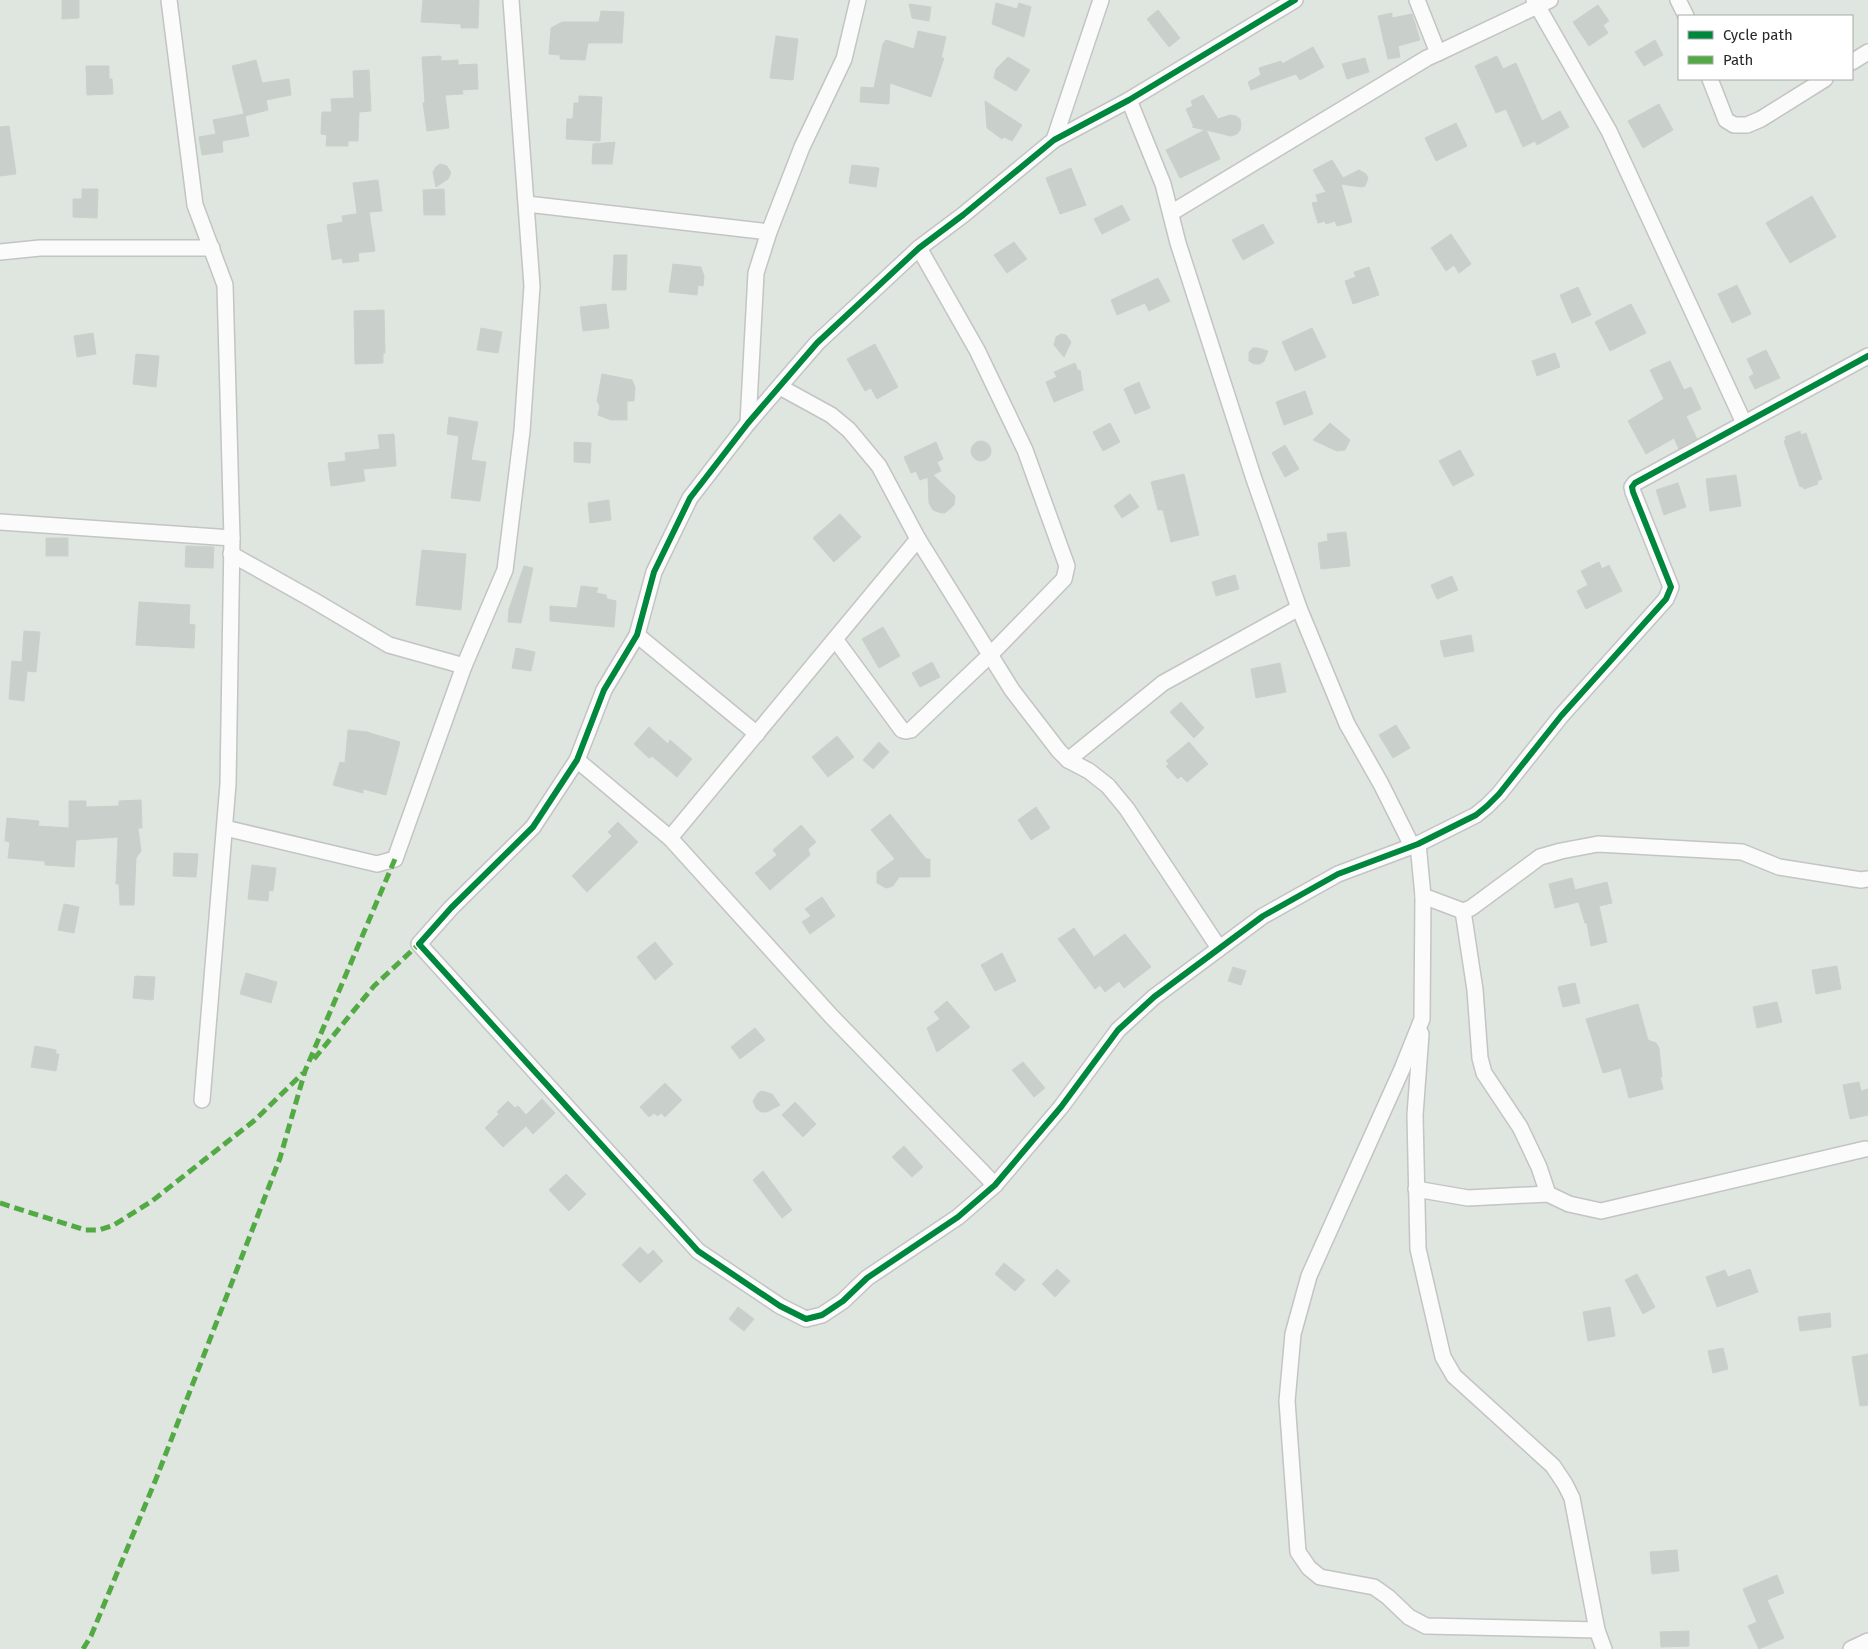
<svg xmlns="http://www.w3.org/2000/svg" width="1868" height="1649" viewBox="0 0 1868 1649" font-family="'Fira Sans',sans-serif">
	<rect width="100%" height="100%" fill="#dee6df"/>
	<!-- building -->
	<g fill="#c9cfca" stroke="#cad1cb">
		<path d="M62,0H79V18L62,19Z"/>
		<path d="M423,0H479L478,28H461V24L421,22Z"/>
		<path d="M996,3L1017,9L1019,3L1031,7L1024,37L992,24Z"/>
		<path d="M909,4L931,7L929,21L912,18Z"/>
		<path d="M1598,5L1609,21L1603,25L1608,33L1589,46L1573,22Z"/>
		<path d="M1158,10L1180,38L1169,47L1147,19Z"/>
		<path d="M601,11L624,12L622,43H588L585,60L560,59V55L549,54L551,28L562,22H599Z"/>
		<path d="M1392,13V18L1412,14L1420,40L1398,46L1400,57L1388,59L1378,16Z"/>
		<path d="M918,31L946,37L941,58H944L931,97L890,83L889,104L860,102L861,87L874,88L883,44L886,40L914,49Z"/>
		<path d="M776,36L798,39L793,80L770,78Z"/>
		<path d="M1655,40L1663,55L1644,66L1635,52Z"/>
		<path d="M1313,47L1324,67L1300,80L1296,74L1251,90L1248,82L1261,75L1259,68L1281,61L1282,64Z"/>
		<path d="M441,56V61L458,60V65L477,64L478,89L462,90L463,94L445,95L449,128L427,131L423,103H425L422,57Z"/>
		<path d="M1497,56L1503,69L1516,63L1542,121L1560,111L1569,127L1537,145L1535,141L1523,147L1506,109L1496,113L1475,66Z"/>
		<path d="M1008,57L1030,70L1016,91L994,78L996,69Z"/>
		<path d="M1365,58L1369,72L1347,79L1342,64Z"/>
		<path d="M256,60L262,83L289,79L291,95L266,100L268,110L245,116L249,136L222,141L223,152L202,155L199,137L216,134L213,120L244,114L232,66Z"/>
		<path d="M86,66H109V79H112L113,94L87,95Z"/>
		<path d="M369,70L371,111L359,112L358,141H348V146H326L327,135L321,134L322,112H332L331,99L354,98L353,71Z"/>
		<path d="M1203,95L1218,119L1230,115L1236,116L1240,119L1241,125L1240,130L1237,134L1231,136L1206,130L1220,159L1180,178L1166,150L1205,130L1192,127H1194L1186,109L1193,106L1191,101Z"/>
		<path d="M579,96L602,97L600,141L566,139L567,119H573L574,103H579Z"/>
		<path d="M985,101L1022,125L1012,141L1004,137L1002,139L987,128Z"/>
		<path d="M1659,104L1673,130L1643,148L1628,121Z"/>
		<path d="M1456,123L1467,146L1436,161L1425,138Z"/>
		<path d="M9,126L16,174L0,176V127Z"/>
		<path d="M615,142L612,164H592L593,144Z"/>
		<path d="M1332,160L1343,178L1359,170L1366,174L1368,178L1365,186L1361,187L1341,184L1352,222L1337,226L1335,221L1326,224L1325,221L1318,223L1312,203L1318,202L1316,195L1326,192L1313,170Z"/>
		<path d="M440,164L447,166L451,173L448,179L436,187L433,172L436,167Z"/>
		<path d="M852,165L879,168L876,187L849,183Z"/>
		<path d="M1071,168L1086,205L1060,214L1046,178Z"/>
		<path d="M378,180L382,211L357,213L353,183Z"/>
		<path d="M82,189H98L97,218L73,217V199H82Z"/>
		<path d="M444,189L445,215H424L423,190Z"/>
		<path d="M1812,196L1836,237L1790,263L1766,223Z"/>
		<path d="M1122,205L1130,220L1102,234L1094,219Z"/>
		<path d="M369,212L375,251L358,253L359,261L343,263L342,258L332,260L327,225L343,222L342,216Z"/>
		<path d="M1263,224L1274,243L1243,260L1232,240Z"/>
		<path d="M1451,234L1471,264L1459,273L1454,265L1446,271L1431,248Z"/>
		<path d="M1014,242L1027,259L1007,273L994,255Z"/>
		<path d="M614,255H627L626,290H612Z"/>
		<path d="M673,264L701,267L704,276L703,286L698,285L697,295L669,292Z"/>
		<path d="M1369,267L1379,295L1353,304L1345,281L1356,277L1354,272Z"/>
		<path d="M1158,278L1170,301L1149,311L1145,303L1117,315L1111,300Z"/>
		<path d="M1737,285L1751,314L1732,323L1718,294Z"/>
		<path d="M1578,287L1591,315L1572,323L1560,295Z"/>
		<path d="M606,304L609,328L583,331L580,307Z"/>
		<path d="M1631,304L1646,333L1610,351L1595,322Z"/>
		<path d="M384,310L385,353H383V363L355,364L354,311Z"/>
		<path d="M481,328L502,332L498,353L477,350Z"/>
		<path d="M1312,328L1326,357L1295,371L1282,342Z"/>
		<path d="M93,333L96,354L77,357L74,336Z"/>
		<path d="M1061,334L1066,335L1071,342L1064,357L1054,345L1056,337Z"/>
		<path d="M875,344L898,387L877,399L871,388L865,391L847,359Z"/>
		<path d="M1253,348H1258L1268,351L1264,361L1260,364H1254L1249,361V352Z"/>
		<path d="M1766,350L1780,378L1755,389L1749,377L1754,374L1747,359Z"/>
		<path d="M1555,353L1560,367L1537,376L1532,361Z"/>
		<path d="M136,354L159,356L156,387L133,384Z"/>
		<path d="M1670,361L1684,390L1691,387L1701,409L1686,416L1697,439L1679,449L1674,438L1646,454L1628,421L1664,399L1650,370Z"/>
		<path d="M1075,363L1078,371L1080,370L1083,390L1054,402L1046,382L1057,377L1054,372Z"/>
		<path d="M602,374L632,380L635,387L634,401H627V420H611L598,415L600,406L597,401Z"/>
		<path d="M1139,382L1150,408L1135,414L1124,389Z"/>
		<path d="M1305,391L1313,414L1284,425L1276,402Z"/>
		<path d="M449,417L478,422L471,460L486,462L480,501L451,498L459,436L447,434Z"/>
		<path d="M1110,423L1120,442L1103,451L1093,432Z"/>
		<path d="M1330,423L1350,440L1345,450L1337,451L1313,440Z"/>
		<path d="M1800,431L1801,435L1806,433L1822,479L1817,481L1818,484L1804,489L1802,486L1800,487L1784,441L1786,440L1785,437Z"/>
		<path d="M394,434L396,466L363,469L365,481L331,486L328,463L346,461L345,453L380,449L378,435Z"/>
		<circle cx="981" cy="451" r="10"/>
		<path d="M574,442L591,443L590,463L574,462Z"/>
		<path d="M936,442L943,459L937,462L941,471L933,475L955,496L954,505L945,513H941L933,510L929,503L928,477L920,480L916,471L911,473L904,457Z"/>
		<path d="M1285,445L1299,469L1285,477L1272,453Z"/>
		<path d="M1460,450L1474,475L1453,486L1439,461Z"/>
		<path d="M1184,474L1199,535L1171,542L1163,510H1158L1151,482Z"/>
		<path d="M1736,475L1741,506L1710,511L1706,479Z"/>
		<path d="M1678,483L1686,507L1664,515L1656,490Z"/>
		<path d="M1130,494L1139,507L1122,518L1114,506Z"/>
		<path d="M609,500L611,520L590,523L588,503Z"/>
		<path d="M840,514L861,537L834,562L813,538Z"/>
		<path d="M1346,532L1350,566L1321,569L1318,543L1328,541L1327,534Z"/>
		<rect x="46" y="538" width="22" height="18"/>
		<path d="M186,546L214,547L213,568L185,567Z"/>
		<path d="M422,550L466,554L461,610L416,605Z"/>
		<path d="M1599,562L1602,569L1609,565L1622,591L1586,609L1577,591L1588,585L1581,571Z"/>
		<path d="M524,566L533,568L521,623L508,622L509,609Z"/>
		<path d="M1235,575L1239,589L1216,596L1212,582Z"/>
		<path d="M1452,576L1458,590L1437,599L1431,585Z"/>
		<path d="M581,586L598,588L596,593L606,595L607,599L616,601L614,627L550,621V606L577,608Z"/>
		<path d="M139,602L190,605L189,624L195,625L194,648L136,645Z"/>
		<path d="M883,627L900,656L879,668L862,639Z"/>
		<path d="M24,631L40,632L36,672L27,671L24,701L9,699L12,661L22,662Z"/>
		<path d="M1471,635L1474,651L1444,657L1440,641Z"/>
		<path d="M516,648L535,652L531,671L512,668Z"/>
		<path d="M932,662L940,677L920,687L912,673Z"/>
		<path d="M1280,663L1286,692L1256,698L1251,669Z"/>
		<path d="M1181,702L1204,728L1194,738L1170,712Z"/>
		<path d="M1396,725L1410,748L1393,758L1379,735Z"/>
		<path d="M649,727L668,744L670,740L692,759L677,777L652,756L649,758L634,744Z"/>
		<path d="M348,730L367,732L400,742L386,795L363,789V793L333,785L340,762L345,763Z"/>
		<path d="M837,736L854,757L828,777L812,757Z"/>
		<path d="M879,742L889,752L873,769L863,760Z"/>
		<path d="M1189,742L1208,764L1187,782L1181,776L1178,779L1166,766L1169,764L1166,761Z"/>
		<path d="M141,800L142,828H138L141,851L136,858L134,905H120L119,884H116L118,837L76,840L74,867L45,865V861L8,858L10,842L5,841L7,818L39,821L38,826L69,828V801H86V807L119,806V801Z"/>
		<path d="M1036,807L1050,828L1031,840L1018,820Z"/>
		<path d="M890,814L926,859H930V877H899L893,886L886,888L877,883V872L895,859L871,830Z"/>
		<path d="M618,822L638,842L587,892L572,876L612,836L608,832Z"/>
		<path d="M801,825L816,842L808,849L810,855L770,890L755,873L777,855L773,850Z"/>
		<path d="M174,853L198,854L196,877L173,876Z"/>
		<path d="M252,865L276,868L273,891L269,890L268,901L248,899Z"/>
		<path d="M1572,878L1578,902L1555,908L1549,884Z"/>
		<path d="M1607,882L1612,903L1599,906L1607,942L1591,946L1587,923H1585L1575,890Z"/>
		<path d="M822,897L835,916L810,934L802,922L811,916L805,909Z"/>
		<path d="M64,904L79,907L74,933L58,930Z"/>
		<path d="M1074,928L1094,957L1125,934L1151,967L1124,988L1119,981L1105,992L1100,985L1095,989L1058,939Z"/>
		<path d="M655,942L673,964L655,980L637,957Z"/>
		<path d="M1002,953L1016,981L995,991L981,965Z"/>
		<path d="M1837,966L1841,989L1816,994L1812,970Z"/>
		<path d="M1233,967L1246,971L1241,985L1228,981Z"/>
		<path d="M246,973L277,982L271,1003L240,994Z"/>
		<path d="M135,976L155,977L153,1000L133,998Z"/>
		<path d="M1575,983L1580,1003L1563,1007L1558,987Z"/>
		<path d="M947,1001L970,1027L937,1052L927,1028L940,1019L934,1012Z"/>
		<path d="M1777,1002L1782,1022L1757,1028L1753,1007Z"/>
		<path d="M1638,1004L1648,1040L1656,1043L1659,1048L1662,1077H1660L1663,1089L1629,1098L1621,1068L1603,1073L1586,1019Z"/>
		<path d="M755,1028L765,1040L740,1059L731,1047Z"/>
		<path d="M35,1046L56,1050V1054H59L56,1071L31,1067Z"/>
		<path d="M1023,1062L1045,1088L1034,1097L1012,1070Z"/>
		<path d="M1859,1082L1861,1091L1868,1089V1115L1850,1119L1843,1085Z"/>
		<path d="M665,1083L682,1100L665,1117L661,1113L658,1116L654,1113L649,1117L640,1107Z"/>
		<path d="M762,1091L772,1094L780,1105L767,1112H761L756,1108L753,1101L758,1093Z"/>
		<path d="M542,1099L555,1113L533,1134L526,1126L503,1147L485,1128L499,1114L497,1112L508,1101L515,1108L518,1106L526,1115Z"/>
		<path d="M795,1102L816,1124L803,1137L782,1115Z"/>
		<path d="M904,1146L923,1167L912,1177L892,1157Z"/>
		<path d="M763,1171L792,1210L782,1218L753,1180Z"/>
		<path d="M566,1174L586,1194L569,1211L549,1190Z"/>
		<path d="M640,1247L648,1255L653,1250L663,1261L640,1283L622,1265Z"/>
		<path d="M1004,1263L1025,1280L1015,1291L995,1274Z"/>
		<path d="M1057,1269L1070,1281L1055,1297L1042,1284Z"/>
		<path d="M1750,1269L1758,1292L1717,1307L1706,1277L1725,1270L1728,1277Z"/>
		<path d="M1637,1274L1655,1307L1643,1314L1625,1280Z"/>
		<path d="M738,1307L754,1319L744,1331L729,1319Z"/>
		<path d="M1610,1307L1615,1336L1588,1341L1583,1312Z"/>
		<path d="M1830,1313L1831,1327L1800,1331L1798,1317Z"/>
		<path d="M1723,1348L1728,1369L1713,1373L1708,1351Z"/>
		<path d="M1868,1354V1405L1860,1406L1852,1357Z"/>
		<path d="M1677,1550L1679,1571L1652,1574L1650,1552Z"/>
		<path d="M1777,1575L1784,1593L1767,1600L1784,1638L1759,1649L1748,1626L1757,1622L1743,1589Z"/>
		<path d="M1689,1631V1646L1661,1647L1660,1632Z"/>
	</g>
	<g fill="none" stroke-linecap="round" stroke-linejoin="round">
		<defs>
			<g id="street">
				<path d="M169,0L195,205L225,285L232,538L228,784L202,1100"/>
				<path d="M1295,0L1129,100L1054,140L963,215L919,248L817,343L748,423L690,498L654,572L637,635L604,690L577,760L533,827L451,908L419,944L698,1251L780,1306L806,1319L822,1315L843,1301L867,1278L958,1217L995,1185L1061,1107L1118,1030L1154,997L1263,916L1338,874L1418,844L1476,815L1487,806L1499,794L1561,716L1666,599L1671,587L1633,492L1632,487L1635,483L1868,356"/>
				<path d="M1534,0L1609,131L1744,423"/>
				<path d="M1678,0L1686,16"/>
				<path d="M1438,53L1550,0"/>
				<path d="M1852,62L1868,52"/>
				<path d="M1710,79L1726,120L1734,125H1747L1761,119L1825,79"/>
				<path d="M1129,100L1163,184L1178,243L1254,479L1299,608L1347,724L1381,784L1412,846"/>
				<path d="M1054,140L1101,0"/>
				<path d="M527,204L769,232"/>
				<path d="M1171,213L1427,58L1438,53L1417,0"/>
				<path d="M0,252L40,248H212"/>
				<path d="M780,387L831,415L849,430L879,466L918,539L1012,690L1059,751L1068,760L1089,771L1108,786L1127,809L1219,948"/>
				<path d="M748,423L756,273L769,232L802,147L844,59L858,0"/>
				<path d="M0,522L232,538"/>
				<path d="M231,554L313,600L389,645L464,666"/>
				<path d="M637,635L757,734"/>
				<path d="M835,639L902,730L906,731L911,730L989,656L1064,579L1067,566L1025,450L977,350L919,248"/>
				<path d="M577,760L670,838L832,1017L995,1185"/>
				<path d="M1068,760L1163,683L1299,608"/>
				<path d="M225,828L377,864L395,859L464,666L505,570L522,431L532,286L511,0"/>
				<path d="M670,838L918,539"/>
				<path d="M1418,844L1423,896L1422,1019L1402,1069L1309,1276L1293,1334L1287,1401L1298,1552L1309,1568L1320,1577L1374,1587L1388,1597L1409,1617L1426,1626L1597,1630"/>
				<path d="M1423,896L1463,911L1471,908L1540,857L1561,851L1598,844L1742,852L1779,867L1861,880L1868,879"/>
				<path d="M1463,911L1475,990L1480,1058L1484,1073L1520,1127L1539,1167L1548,1194L1569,1204L1601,1211L1865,1149"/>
				<path d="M1421,1034L1415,1115L1418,1249L1443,1357L1454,1376L1553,1466L1565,1484L1572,1498L1597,1630L1604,1649"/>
				<path d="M1416,1189L1468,1198L1548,1194"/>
				<path d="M1851,1649L1868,1641"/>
			</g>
		</defs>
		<!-- street casing -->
		<use href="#street" stroke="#c3c4c3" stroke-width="18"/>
		<!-- street -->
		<use href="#street" stroke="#fafbfa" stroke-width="15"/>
		<!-- quiet -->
		<g stroke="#53aa44" stroke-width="5" stroke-dasharray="10 5" stroke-linecap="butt">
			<path d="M314,1059L374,986L419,944"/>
			<path d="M0,1203L85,1230H99L114,1225L152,1201L255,1120L303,1073"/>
			<path d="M83,1649L91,1636L156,1479L280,1158L305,1071L395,859"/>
		</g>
		<defs>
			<path id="cycleway" d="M1295,0L1129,100L1054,140L963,215L919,248L817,343L748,423L690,498L654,572L637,635L604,690L577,760L533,827L451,908L419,944L698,1251L780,1306L806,1319L822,1315L843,1301L867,1278L958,1217L995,1185L1061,1107L1118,1030L1154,997L1263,916L1338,874L1418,844L1476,815L1487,806L1499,794L1561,716L1666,599L1671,587L1633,492L1632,487L1635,483L1868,356"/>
		</defs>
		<!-- cycleway casing -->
		<use href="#cycleway" stroke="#fff" stroke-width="9"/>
		<!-- cycleway -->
		<use href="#cycleway" stroke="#00873e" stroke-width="6"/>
	</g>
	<!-- legend -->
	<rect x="1678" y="15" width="175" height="65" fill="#ffffff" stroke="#a9a9a9"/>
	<rect x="1688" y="31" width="25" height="8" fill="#00873e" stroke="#a9a9a9"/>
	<text x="1723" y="40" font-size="15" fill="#282828">Cycle path</text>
	<rect x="1688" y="56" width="25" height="8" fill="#53aa44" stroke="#a9a9a9"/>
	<text x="1723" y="65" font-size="15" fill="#282828">Path</text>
</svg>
